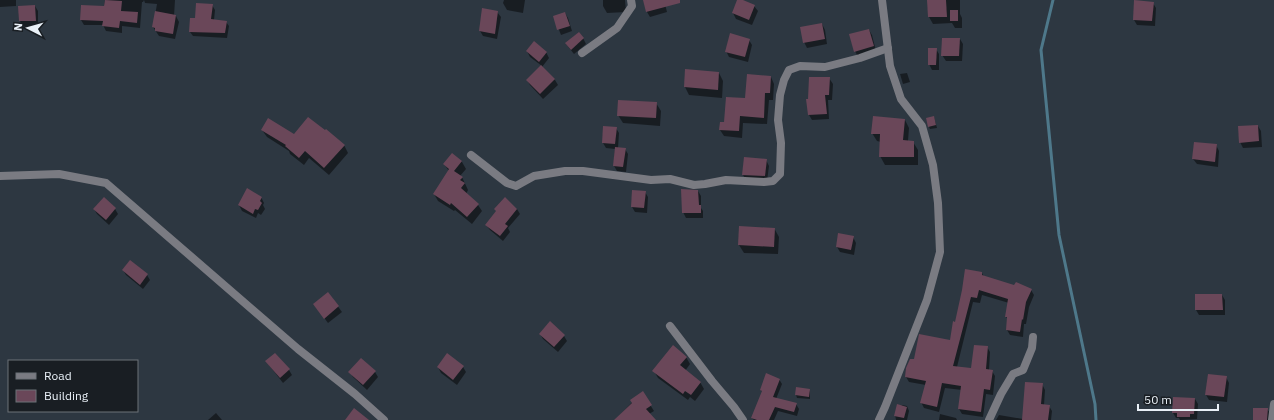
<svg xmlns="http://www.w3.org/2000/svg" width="1274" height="420" viewBox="0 0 1274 420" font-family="'IBM Plex Sans',sans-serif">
	<rect width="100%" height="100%" fill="#2d3741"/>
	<!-- shadow -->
	<g fill="#0007">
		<path d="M0,0H16V6L0,7Z"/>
		<path d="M105,0H144L143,2H142L140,28L122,26V33L106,31L103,25H84L81,20L104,7Z"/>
		<path d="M144,0H175L174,16H176L179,22L175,39L159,36L153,27L157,4L145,3Z"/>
		<path d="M504,0H525L523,13L507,10L503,3Z"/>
		<path d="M603,0H625L626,12L607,13L603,6Z"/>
		<path d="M644,0H664L667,12L650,17L647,12Z"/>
		<path d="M738,0L754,6L758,11L752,25L736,19L733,13Z"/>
		<path d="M928,0H960V14L962,18V28H955L952,23L933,24L929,17Z"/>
		<path d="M1153,3L1156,8L1155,26L1137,25L1134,20Z"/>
		<path d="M212,5L215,10L214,20L226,22L229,26L227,38L193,36L190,32L196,19Z"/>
		<path d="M35,6L38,11V26H23L20,21L19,7Z"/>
		<path d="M483,9L497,12L501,17L497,39L483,36L480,31Z"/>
		<path d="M565,13L568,18L572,31L561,35L554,17Z"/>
		<path d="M822,24L825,30L827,44L807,48L804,42Z"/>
		<path d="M869,30L872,35L876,51L858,57L855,51Z"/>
		<path d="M583,38L586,44L574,54L566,44Z"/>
		<path d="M960,39L963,44L962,61H946L942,55Z"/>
		<path d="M749,40L752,45L748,62L729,57L726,51Z"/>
		<path d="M936,49L939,54V70H932L929,64Z"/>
		<path d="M527,51L546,52L549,58L542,67L555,80L558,85L543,99L530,85L527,80L542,66L530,57Z"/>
		<path d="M719,73L723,81L722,98L689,95L685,87Z"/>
		<path d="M907,73L910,82L903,84L900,74Z"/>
		<path d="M771,77L774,84L773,100H769L767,124L743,123L742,138L724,136L720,130L746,99Z"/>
		<path d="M829,78L833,84L832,100H828L829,119L812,120L809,115L807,100Z"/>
		<path d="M656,103L661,111L660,126L623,123L618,115Z"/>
		<path d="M934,117L937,128L930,129L929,127Z"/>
		<path d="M905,120L909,128L908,141L913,142L918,150V165H885L880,156L881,142L877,141L872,133Z"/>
		<path d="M1258,126L1261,131L1262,147L1243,148L1240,142Z"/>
		<path d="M616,128L619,133L618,148L625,149L628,154L626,172L617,171L614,166L615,149L606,148L603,143Z"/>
		<path d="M262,130L344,145L348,153L329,175L309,158L304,165L290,154L289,151L267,137Z"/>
		<path d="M1216,145L1219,151L1218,167L1197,164L1193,159Z"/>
		<path d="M452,154L462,162L466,169L460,176L462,177L468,190L466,194L478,205L482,211L472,224L455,210L454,211L438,201L434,194L449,171L444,164Z"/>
		<path d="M766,160L769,166L767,181L746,180L743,175Z"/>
		<path d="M633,191L645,192L648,197L647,213L635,212L632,207Z"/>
		<path d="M698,191L701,196V208L703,211V218H686L683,212Z"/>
		<path d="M261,197L264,203L263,205L265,209L261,215L258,213L256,218L242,211L239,205Z"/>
		<path d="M94,209H115L118,214L109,225L97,214Z"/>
		<path d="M517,209L520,214L508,228L510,232L503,241L490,230L486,225Z"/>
		<path d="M774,228L779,237L778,254L744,253L739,245Z"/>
		<path d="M853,237L856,243L854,255L840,252L837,247Z"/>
		<path d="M123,270L147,275L150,280L143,289L126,275Z"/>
		<path d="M982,273L984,277L1015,287L1031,290L1034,295L1029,307L1026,324H1024L1023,337L1010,335L1007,330L1008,319L1006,317L1009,303L982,295L980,303L973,302L957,367L972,370L987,347L990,352L989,370L992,371L995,376L993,395L986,394L983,417L962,414L959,409L962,390L945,388L939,412L924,408L921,402L926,385L909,382L906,377L915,361L951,341L956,323Z"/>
		<path d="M328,293L342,312L328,323L314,304Z"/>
		<path d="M1222,295L1225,300V315H1199L1196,310Z"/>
		<path d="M540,334L564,336L567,341L558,352L543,339Z"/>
		<path d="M447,355L463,367L466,372L457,385L441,373L438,367Z"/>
		<path d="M686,357L690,364L685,371L700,382L704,389L695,401L690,397L688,400L658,378L654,371Z"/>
		<path d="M266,361L289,370L292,375L283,383Z"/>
		<path d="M350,372H375L378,377L367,390L353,377Z"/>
		<path d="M1226,377L1229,383L1227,402L1209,400L1206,395Z"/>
		<path d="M779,379L782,384L776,399L796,404L799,409L797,416L778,411L774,420H754L752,418L763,393L761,390Z"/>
		<path d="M1042,384L1045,390L1044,405L1049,406L1052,411L1051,420H996L999,415L1023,419Z"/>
		<path d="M797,388L809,390L810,392V399L797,398L796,395Z"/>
		<path d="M642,392L654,411L649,414L655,420H615Z"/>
		<path d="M1195,399L1198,404L1197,419L1180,420L1179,418H1176L1173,413Z"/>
		<path d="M902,405L907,406L909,411L907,420H896L895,415Z"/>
		<path d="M1267,409L1270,413L1269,420H1254Z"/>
		<path d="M216,413L222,420H208Z"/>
		<path d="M940,414L956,418L957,420H939Z"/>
	</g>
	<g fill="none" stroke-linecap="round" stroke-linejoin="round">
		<!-- stream -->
		<path stroke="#4e788a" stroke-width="3" d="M1053,0L1041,50L1059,235L1095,404L1096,420"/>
	</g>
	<!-- building -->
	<g fill="#6a4759">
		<path d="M105,0L122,1L121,11L138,12L137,23L120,21L119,28L102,26L103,21L80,20L81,5L104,6Z"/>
		<path d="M643,0H680V3L646,12Z"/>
		<path d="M737,0H743L755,5L749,20L732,13Z"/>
		<path d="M927,0H946L947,17H928Z"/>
		<path d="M1134,0L1154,2L1152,21L1133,20Z"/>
		<path d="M196,3L213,4L211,19L227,21L225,33L189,32L190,18H195Z"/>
		<path d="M35,5L36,21H19L18,6Z"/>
		<path d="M482,8L498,11L495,34L479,31Z"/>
		<rect x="950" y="10" width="8" height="11"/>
		<path d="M155,11L176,15L173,34L155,31V28L152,27Z"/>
		<path d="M565,12L570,26L557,30L553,16Z"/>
		<path d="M822,23L825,39L803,43L800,27Z"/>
		<path d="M869,29L874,46L854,52L849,34Z"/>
		<path d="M579,32L584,38L571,50L565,43Z"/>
		<path d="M730,33L750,39L745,57L725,52Z"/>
		<path d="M942,38H960L959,56H941Z"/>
		<path d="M534,41L547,52L539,62L526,51Z"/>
		<path d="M928,48H937L936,65H928Z"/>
		<path d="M541,65L555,79L540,94L526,80Z"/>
		<path d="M685,69L719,72L718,90L684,87Z"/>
		<path d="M747,74L771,76L770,93H765L764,118L740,116L739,131L719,130L720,122H724L726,97L745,98Z"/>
		<path d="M809,77H830L829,95H825L827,114L808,115L806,99H808Z"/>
		<path d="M618,100L657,102L656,118L617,116Z"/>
		<path d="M873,116L905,119L903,140L914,141V157H879L880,134H871Z"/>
		<path d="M934,116L936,125L928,127L926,118Z"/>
		<path d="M308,117L325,130L326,129L345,145L324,168L305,151L299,158L285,146L286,145L261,130L268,118L294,134Z"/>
		<path d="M1258,125L1259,141L1239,143L1238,126Z"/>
		<path d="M603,126L617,127L615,144L602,143Z"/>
		<path d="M1194,142L1217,144L1215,162L1192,159Z"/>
		<path d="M615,147L626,148L623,167L613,166Z"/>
		<path d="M452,153L462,161L454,171L463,177L460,180L465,183L461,188L479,204L467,217L451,203L450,205L433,194L449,169L443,164Z"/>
		<path d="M744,157L767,159L765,176L742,175Z"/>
		<path d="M247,188L262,197L260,201L262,203L258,210L255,209L253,214L238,205Z"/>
		<path d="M681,189L698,190L699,205H701V213H682Z"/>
		<path d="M632,190L646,191L644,208L631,207Z"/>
		<path d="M104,197L116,208L106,220L93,209Z"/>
		<path d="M505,197L517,209L505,224L508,226L500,236L485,225L496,211L494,209Z"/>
		<path d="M739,226L775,228L774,247L738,245Z"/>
		<path d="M838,233L854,236L851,250L836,247Z"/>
		<path d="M130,260L148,274L140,285L122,270Z"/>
		<path d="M965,269L982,272V275L1014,285L1016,282L1032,289L1026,302L1023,320L1022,319L1020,332L1006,330L1007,317H1005L1008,299L979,290L977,298L971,297L953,366L971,368L974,345L988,346L986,369L993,370L990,390L984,389L981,412L958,409L961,386L942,383L937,407L920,403L926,381L905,377L906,368L910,359H914L919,334L950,340L953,321L955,322L962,290Z"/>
		<path d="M328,292L339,306L324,319L313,304Z"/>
		<path d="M1195,294H1222L1223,310H1195Z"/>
		<path d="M550,321L565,335L554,347L539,334Z"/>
		<path d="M673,345L687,357L680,365L701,382L691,395L685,391L683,394L652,371Z"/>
		<path d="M275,353L290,369L280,378L265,361Z"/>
		<path d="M447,353L464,366L453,380L437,367Z"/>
		<path d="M361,358L376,371L363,385L348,372Z"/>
		<path d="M766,373L780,379L773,397L797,403L794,412L775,407L769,420H757L751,418L762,391L760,390Z"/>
		<path d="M1208,374L1227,376L1224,397L1205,395Z"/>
		<path d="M1025,382L1043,383L1041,404L1050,405L1048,420H1022Z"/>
		<path d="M796,387L810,389L809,397L795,395Z"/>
		<path d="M643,391L652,405L646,409L656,420H614L632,403L630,400Z"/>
		<path d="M1173,397L1195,398L1194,414H1190V417H1177V413H1172Z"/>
		<path d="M897,404L907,407L904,418L894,416Z"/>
		<path d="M354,408L369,420H345Z"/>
		<path d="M1253,408H1268L1267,420H1253Z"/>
	</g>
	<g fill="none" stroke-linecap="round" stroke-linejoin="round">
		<!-- minor -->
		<g stroke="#7a7b82" stroke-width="8">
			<path d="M582,53L617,28L632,6L631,0"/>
			<path d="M471,155L507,183L516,186L534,176L565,171H583L651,180L670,179L694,185L705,184L726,180L764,182L773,181L780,174L781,143L778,120L780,95L784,80L789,70L800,66L825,67L860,58L888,48"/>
			<path d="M0,176L59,174L106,183L298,349L355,394L384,420"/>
			<path d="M670,326L712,381L734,407L743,420"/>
			<path d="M879,420L885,407L927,300L940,252L938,203L933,165L922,126L901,99L890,66L882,0"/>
			<path d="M989,420L1001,394L1013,374L1023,370L1032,348L1033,337"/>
			<path d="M1272,420L1274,404"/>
		</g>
	</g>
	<!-- legend -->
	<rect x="8" y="360" width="130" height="52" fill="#191e23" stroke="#6c7278"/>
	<rect x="16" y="373" width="20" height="6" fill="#7a7b82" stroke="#6c7278"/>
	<text x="44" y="380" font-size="12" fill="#e9f0f7">Road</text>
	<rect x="16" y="390" width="20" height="12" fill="#6a4759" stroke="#6c7278"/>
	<text x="44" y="400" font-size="12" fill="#e9f0f7">Building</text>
	<!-- north arrow -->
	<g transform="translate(28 28) rotate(276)" stroke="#191e23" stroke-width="3" paint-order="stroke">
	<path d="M0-3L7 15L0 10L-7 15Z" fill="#e9f0f7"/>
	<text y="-6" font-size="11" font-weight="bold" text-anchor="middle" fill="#e9f0f7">N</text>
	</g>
	<!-- scale -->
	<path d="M1138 404v6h80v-6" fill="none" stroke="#e9f0f7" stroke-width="2"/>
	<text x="1144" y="404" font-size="12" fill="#e9f0f7" stroke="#191e23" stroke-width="3" paint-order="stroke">50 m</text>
</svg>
